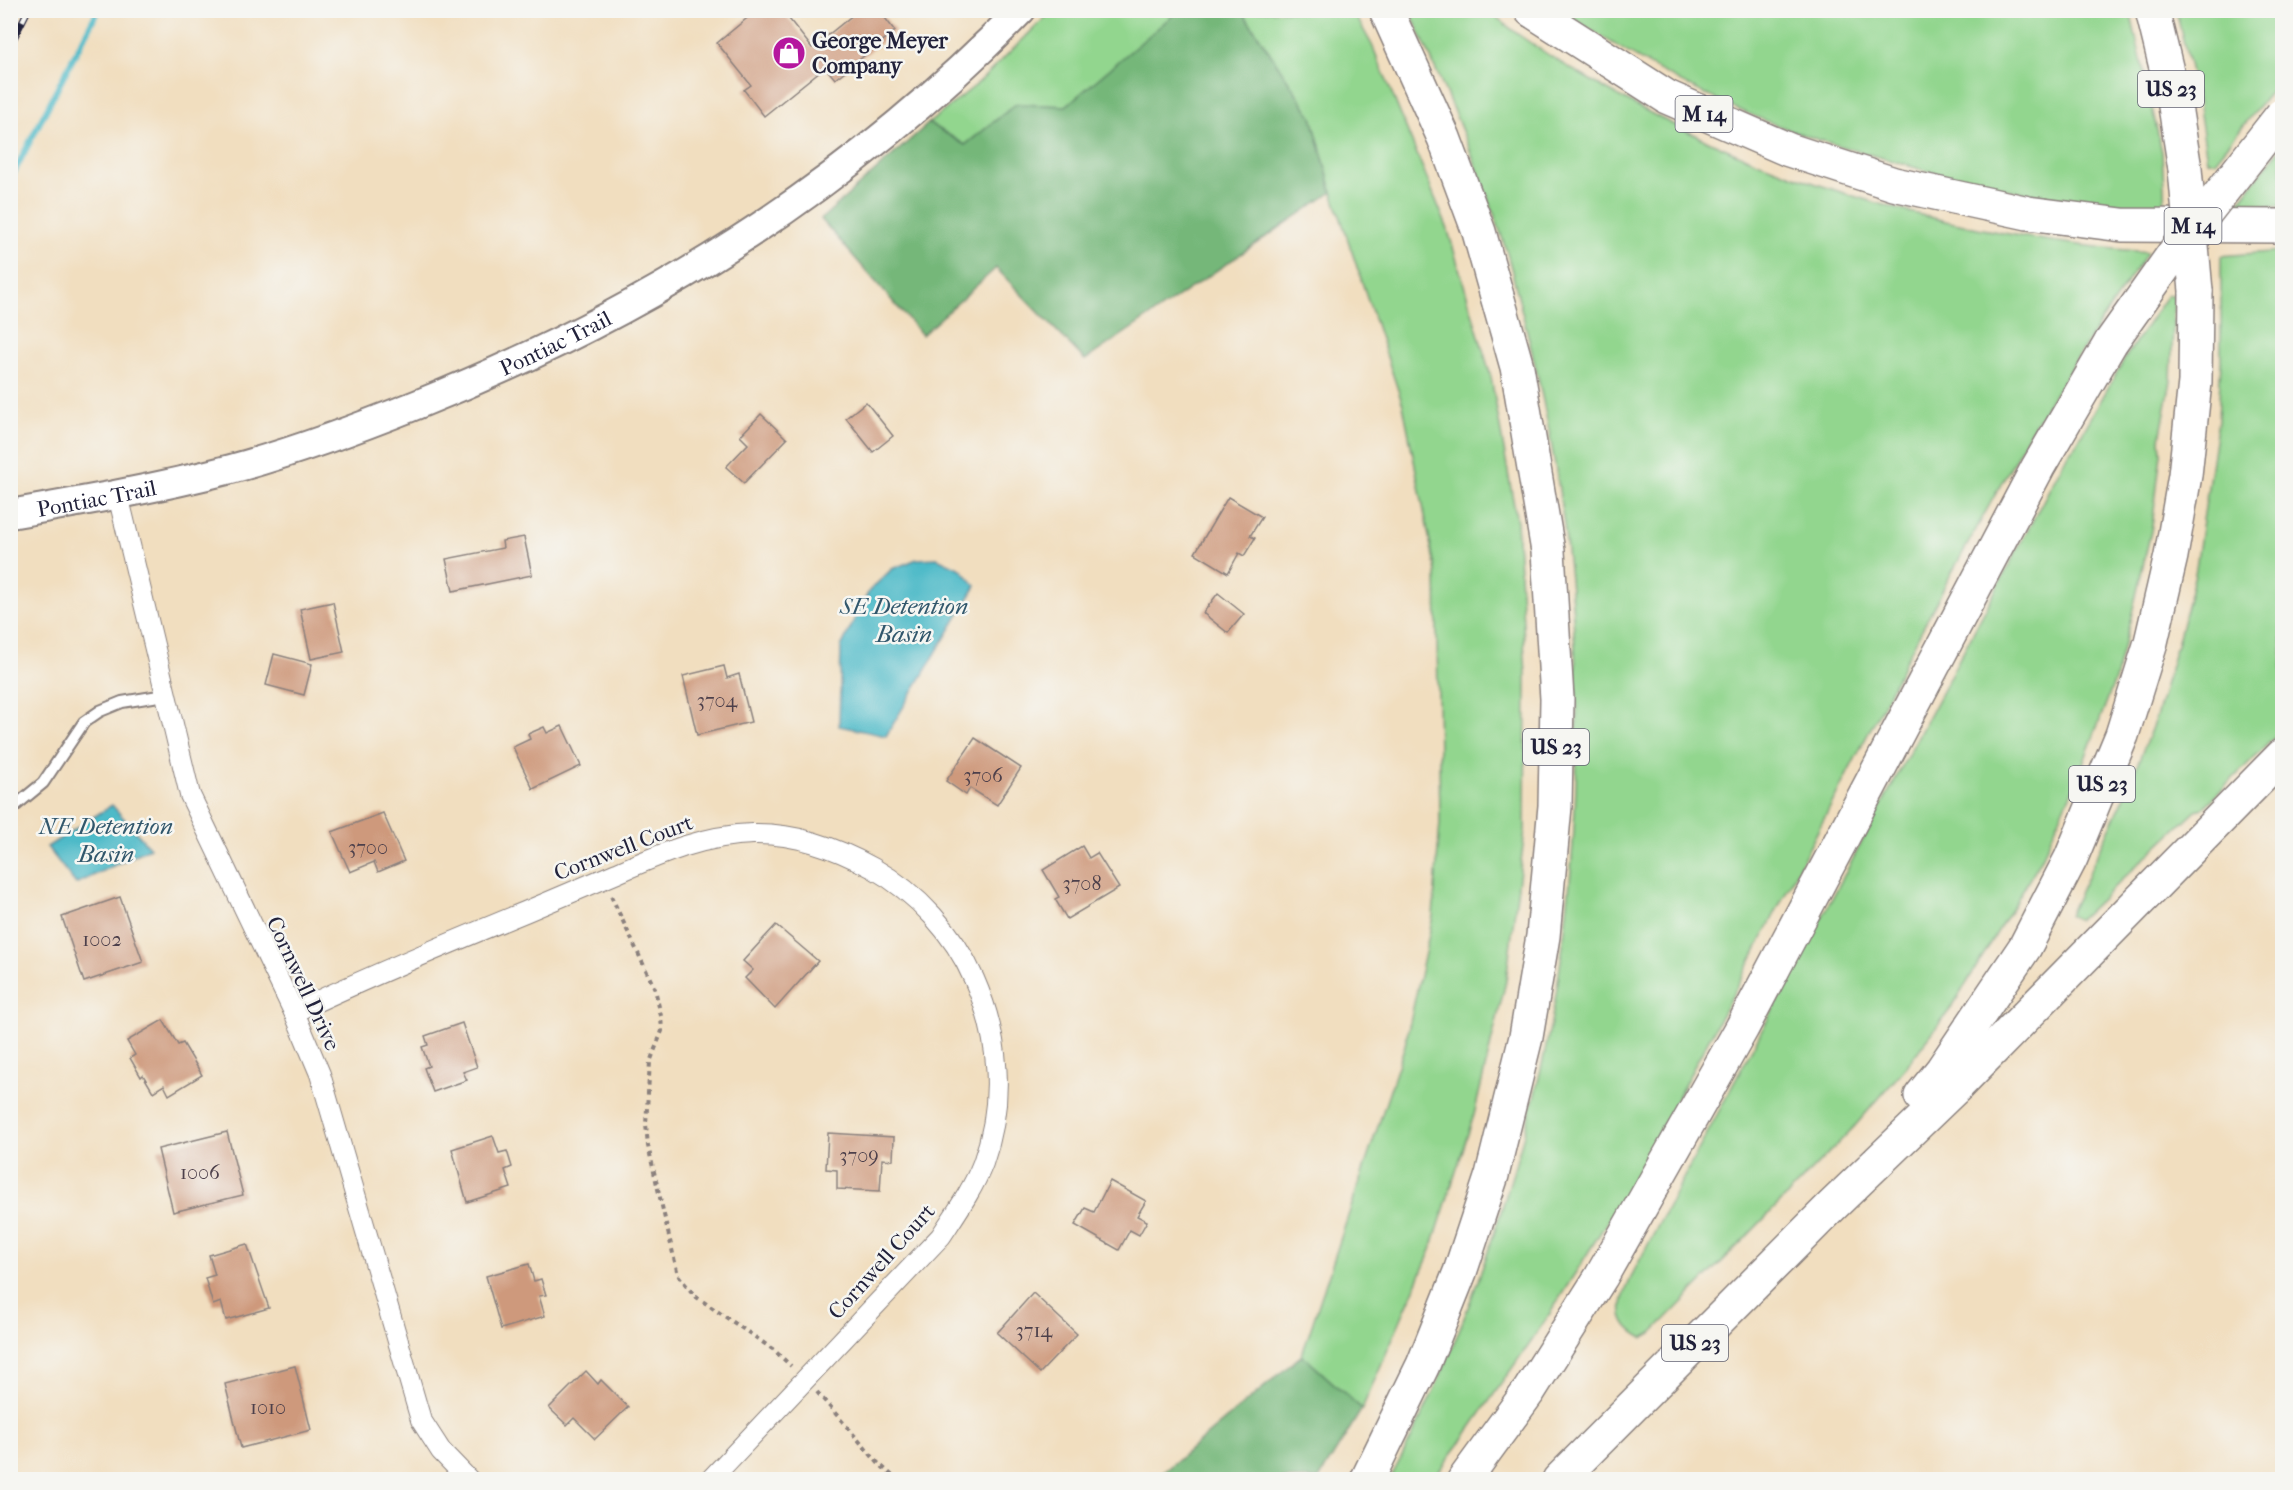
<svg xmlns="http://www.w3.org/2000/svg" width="2293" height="1490" viewBox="0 0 2293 1490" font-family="'IM FELL French Canon',serif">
	<rect width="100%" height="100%" fill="#f6f6f2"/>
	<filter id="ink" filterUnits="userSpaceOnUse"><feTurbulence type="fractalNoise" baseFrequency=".0167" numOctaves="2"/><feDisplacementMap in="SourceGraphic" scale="12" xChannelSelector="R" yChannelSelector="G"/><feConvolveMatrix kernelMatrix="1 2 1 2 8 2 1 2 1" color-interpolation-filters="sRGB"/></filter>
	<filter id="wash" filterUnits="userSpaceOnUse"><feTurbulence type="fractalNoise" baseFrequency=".008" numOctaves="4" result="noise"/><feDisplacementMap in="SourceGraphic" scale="24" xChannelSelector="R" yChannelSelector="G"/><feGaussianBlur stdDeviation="1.35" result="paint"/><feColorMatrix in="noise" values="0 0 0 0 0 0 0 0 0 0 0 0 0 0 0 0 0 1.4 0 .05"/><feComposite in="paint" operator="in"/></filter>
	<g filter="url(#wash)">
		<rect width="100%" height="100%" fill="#f1debf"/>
		<!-- green -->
		<g fill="#92d68e" stroke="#5a7c64" stroke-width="1.5">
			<path d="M1052,11H1179L1066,106L1016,104L965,145L929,123L976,85Z"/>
			<path d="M1242,11H1353L1372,45L1447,227L1491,377L1517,522L1526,675L1525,830L1506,981L1474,1115L1431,1250L1362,1409L1302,1355L1405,1045L1433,916L1440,822L1436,572L1403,405L1332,192L1312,117Z"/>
			<path d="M1410,11C1416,10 1480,8 1486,11C1495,14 1510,29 1519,35C1539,49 1559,62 1580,74C1644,112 1711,145 1781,171C1899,216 2022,242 2148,252L2106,313L2030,432L1945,585L1738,985L1631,1184L1547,1318L1458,1446L1432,1480L1390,1479C1440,1387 1478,1289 1508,1189C1529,1121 1548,1051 1558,981C1591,761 1581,541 1526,327C1519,302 1514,277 1507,253C1481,170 1445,90 1410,11Z"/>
			<path d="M1562,11H2130L2162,152L2165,208C2068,204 1972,186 1879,157C1851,149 1823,142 1796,132C1714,104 1634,59 1562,11Z"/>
			<path d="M2176,11H2282V78L2215,161L2207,160L2198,101Z"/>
			<path d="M2282,146V206L2234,208Z"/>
			<path d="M2282,251V730L2203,808L2196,810L2079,920L2069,915L2126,794L2157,714L2180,634L2195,574L2218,420L2221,360V256Z"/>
			<path d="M2167,295H2174L2171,380L2160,439L2161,454L2152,527L2132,613L2115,680L2076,782L2041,860L1952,1007L1906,1067L1854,1127L1652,1333L1643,1338C1610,1321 1622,1298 1634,1271L2068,454L2075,446L2125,358Z"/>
		</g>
		<!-- forest -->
		<g fill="#75b779" stroke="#4c6c5a" stroke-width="1.5">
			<path d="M1179,10L1242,11L1312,117L1332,192L1085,360L996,268L922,335L821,219L929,123L965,145L1016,104L1066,106Z"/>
			<path d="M1302,1355L1362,1409L1319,1479H1155Z"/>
		</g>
		<!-- water -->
		<g fill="#4dbac8" stroke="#386e82" stroke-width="1.5">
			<path d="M937,558L961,569L976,586L886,736L839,726L841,647L869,591L892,569L917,559Z"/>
			<path d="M112,805L150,848L76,884L47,847Z"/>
		</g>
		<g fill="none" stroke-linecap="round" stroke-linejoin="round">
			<!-- stream -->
			<path stroke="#4dbac8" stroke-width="6" d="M10,180L98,10"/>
		</g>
		<g id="blocks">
			<!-- building -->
			<g fill="#ce997c">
				<path d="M757,10H782L812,48L859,10H879L895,31L835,79L825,67L764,116L744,90L751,85L717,43Z"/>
				<path d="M866,402L893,436L873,452L846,418Z"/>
				<path d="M761,414L787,439L744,483L726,467L748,444L740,436Z"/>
				<path d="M1228,497L1262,517L1250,536L1255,538L1244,556L1239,553L1228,573L1195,553Z"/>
				<path d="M524,537L532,575L453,591L446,559L503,548L502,541Z"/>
				<path d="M1218,593L1244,614L1228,633L1203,613Z"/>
				<path d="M333,602L344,652L311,659L300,609Z"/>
				<path d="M274,654L312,664L304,695L266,685Z"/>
				<path d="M724,666L727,678L739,674L751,722L697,735L683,676Z"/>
				<path d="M562,726L581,766L533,789L513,747L530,739L528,734L544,727L547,733Z"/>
				<path d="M975,738L1021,768L997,805L970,788L966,795L946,781Z"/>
				<path d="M383,813L404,861L378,872L374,862L350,872L332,832Z"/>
				<path d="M1082,846L1089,858L1097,853L1119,888L1067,919L1055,899L1059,897L1043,870Z"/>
				<path d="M120,897L143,962L84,982L62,917Z"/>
				<path d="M776,925L818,961L775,1009L745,978L753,970L743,961Z"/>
				<path d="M163,1020L178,1045L183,1043L202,1075L169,1095L164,1085L153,1092L143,1075L141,1077L130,1058L135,1055L127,1041Z"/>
				<path d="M462,1023L477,1067L463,1072L467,1080L433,1092L424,1068L429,1066L422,1047L428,1045L425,1036Z"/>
				<path d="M227,1132L243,1195L173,1212L158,1149Z"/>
				<path d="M828,1133L894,1137L893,1160L882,1159L880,1191L837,1189V1170L826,1169Z"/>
				<path d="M493,1136L499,1153L507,1151L512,1167L505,1170L511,1188L467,1202L452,1149Z"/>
				<path d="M1110,1181L1146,1201L1137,1216L1147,1221L1139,1235L1130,1230L1119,1250L1075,1225L1085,1208L1094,1212Z"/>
				<path d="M247,1244L269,1308L226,1320L221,1302L213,1305L205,1278L215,1275L209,1255Z"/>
				<path d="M529,1264L534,1281L541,1279L546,1295L539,1296L545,1316L501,1329L486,1276Z"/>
				<path d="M1033,1293L1077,1334L1040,1373L997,1333Z"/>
				<path d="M295,1366L311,1430L241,1448L225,1384Z"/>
				<path d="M586,1371L598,1384L601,1380L628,1407L595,1439L574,1418L567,1425L549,1408Z"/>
			</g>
		</g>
	</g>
	<g filter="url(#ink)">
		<use href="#blocks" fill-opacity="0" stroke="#8a807d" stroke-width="1.5"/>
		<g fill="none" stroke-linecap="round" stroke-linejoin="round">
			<defs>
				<path id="service" d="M10,810L43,783L84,722L100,711L122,702L165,695"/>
				<g id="minor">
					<path d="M118,495L190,795L294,1012L320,1074L421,1420L441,1451L469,1480"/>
					<path d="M294,1012C370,976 447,944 525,912C556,899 587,886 617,873C661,854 704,835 753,834C795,833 837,848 873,868C917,893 954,933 974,979C1000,1038 1005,1102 983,1163C973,1189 956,1213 941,1236L710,1480"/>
				</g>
				<g id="secondary">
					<path id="s1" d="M10,514C84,501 158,488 231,469C294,452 356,429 416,405C647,313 847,188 1021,10"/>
				</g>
				<g id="motorway">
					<path d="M1531,10L1667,97L1789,150L1894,184L2028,213L2122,225L2282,226"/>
					<path d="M2152,10L2174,100L2185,169"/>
					<path d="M1921,1096L1942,1070L2025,947L2071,858L2122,735L2151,642L2171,556L2185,475L2195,382L2196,291"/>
					<path d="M1367,1480L1423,1365L1460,1272L1492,1175L1526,1037L1543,936L1555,806L1557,699L1548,551L1517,367L1479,232L1444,138L1386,10"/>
					<path d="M1464,1480L1529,1391L1601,1277L1742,1028L2038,467L2111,342"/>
					<path d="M1559,1480L1831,1207L1958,1085L2282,756"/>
				</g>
			</defs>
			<!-- service casing -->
			<use href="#service" stroke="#8a807d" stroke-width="14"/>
			<!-- minor casing -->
			<use href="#minor" stroke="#8a807d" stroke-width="22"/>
			<!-- secondary casing -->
			<use href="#secondary" stroke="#8a807d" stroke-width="32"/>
			<!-- motorway casing -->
			<use href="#motorway" stroke="#8a807d" stroke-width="36"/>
			<!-- path -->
			<g stroke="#8a807d" stroke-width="4" stroke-dasharray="4.5 4.5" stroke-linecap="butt">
				<path d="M611,896L655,989L661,1016L662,1031L650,1062L646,1124L648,1146L678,1275L695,1296L774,1350L791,1366"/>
				<path d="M817,1392L878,1463L897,1480"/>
			</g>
			<!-- service -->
			<use href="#service" stroke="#fff" stroke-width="10"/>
			<!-- minor -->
			<use href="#minor" stroke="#fff" stroke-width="20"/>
			<!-- secondary -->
			<use href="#secondary" stroke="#fff" stroke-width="28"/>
			<!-- motorway -->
			<use href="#motorway" stroke="#fff" stroke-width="33"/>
			<defs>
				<path id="rail" d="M10,46L28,10"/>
			</defs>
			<!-- rail casing -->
			<use href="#rail" stroke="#22223b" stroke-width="7"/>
			<!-- rail -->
			<use href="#rail" stroke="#f6f6f2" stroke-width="4.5" stroke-dasharray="14" stroke-linecap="butt"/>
			<defs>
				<g id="motorway-bridge">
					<path d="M2185,169L2196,291"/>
					<path d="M2111,342L2177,249L2282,115"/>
				</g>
			</defs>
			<!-- motorway-bridge casing -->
			<use href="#motorway-bridge" stroke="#8a807d" stroke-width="36" stroke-linecap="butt"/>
			<!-- motorway-bridge -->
			<use href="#motorway-bridge" stroke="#fff" stroke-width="33"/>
		</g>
	</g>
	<!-- icons -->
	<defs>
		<symbol id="shop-disc" viewBox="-11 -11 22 22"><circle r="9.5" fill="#b5179e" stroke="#f6f6f2"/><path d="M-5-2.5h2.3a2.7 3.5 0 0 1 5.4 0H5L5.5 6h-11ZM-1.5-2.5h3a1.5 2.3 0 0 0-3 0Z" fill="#fff"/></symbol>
	</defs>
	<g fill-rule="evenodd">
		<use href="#shop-disc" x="770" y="34" width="38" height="38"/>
	</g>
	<g text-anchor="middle" stroke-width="5" stroke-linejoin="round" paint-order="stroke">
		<!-- number labels -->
		<g font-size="20" fill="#4d404b">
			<text x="717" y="707">3704</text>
			<text x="983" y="782">3706</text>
			<text x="368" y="854">3700</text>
			<text x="1082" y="890">3708</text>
			<text x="102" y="946">1002</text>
			<text x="859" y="1162">3709</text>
			<text x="200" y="1179">1006</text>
			<text x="1034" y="1337">3714</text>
			<text x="268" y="1414">1010</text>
		</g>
		<!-- shield labels -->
		<g fill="#f6f6f2" stroke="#626272" stroke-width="1.5">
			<rect x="2138" y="71" width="66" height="36" rx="4.5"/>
			<rect x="1675.5" y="96" width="57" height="36" rx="4.5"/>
			<rect x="2164.5" y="208" width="57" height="36" rx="4.5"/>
			<rect x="1523" y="729" width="66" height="36" rx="4.5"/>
			<rect x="2069" y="766" width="66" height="36" rx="4.5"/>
			<rect x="1662" y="1325" width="66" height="36" rx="4.5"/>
		</g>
		<g font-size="21" font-weight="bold" fill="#22223b">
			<text x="2171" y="96">US 23</text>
			<text x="1704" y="121">M 14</text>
			<text x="2193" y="233">M 14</text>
			<text x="1556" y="754">US 23</text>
			<text x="2102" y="791">US 23</text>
			<text x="1695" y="1350">US 23</text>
		</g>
		<!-- poi labels -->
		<g font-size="22" font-weight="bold" fill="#22223b" stroke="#f6f6f2" text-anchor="start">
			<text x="812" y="48">George Meyer<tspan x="812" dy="25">Company</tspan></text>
		</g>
		<!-- street labels -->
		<g font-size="22" fill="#22223b" stroke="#f6f6f2">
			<text dy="8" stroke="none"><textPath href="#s1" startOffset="574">Pontiac Trail</textPath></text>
			<text dy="8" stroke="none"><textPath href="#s1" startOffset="88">Pontiac Trail</textPath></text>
			<text transform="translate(623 847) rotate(-21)" y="8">Cornwell Court</text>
			<text transform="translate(304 983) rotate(65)" y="8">Cornwell Drive</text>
			<text transform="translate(881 1261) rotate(-48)" y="8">Cornwell Court</text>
		</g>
		<!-- water labels -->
		<g font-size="24" font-style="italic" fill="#31576c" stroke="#f6f6f2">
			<text x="904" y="614">SE Detention<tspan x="904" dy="28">Basin</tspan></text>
			<text x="106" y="834">NE Detention<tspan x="106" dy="28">Basin</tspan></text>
		</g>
	</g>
	<!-- margin -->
	<rect width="2293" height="1490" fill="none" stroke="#f6f6f2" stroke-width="36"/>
</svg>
